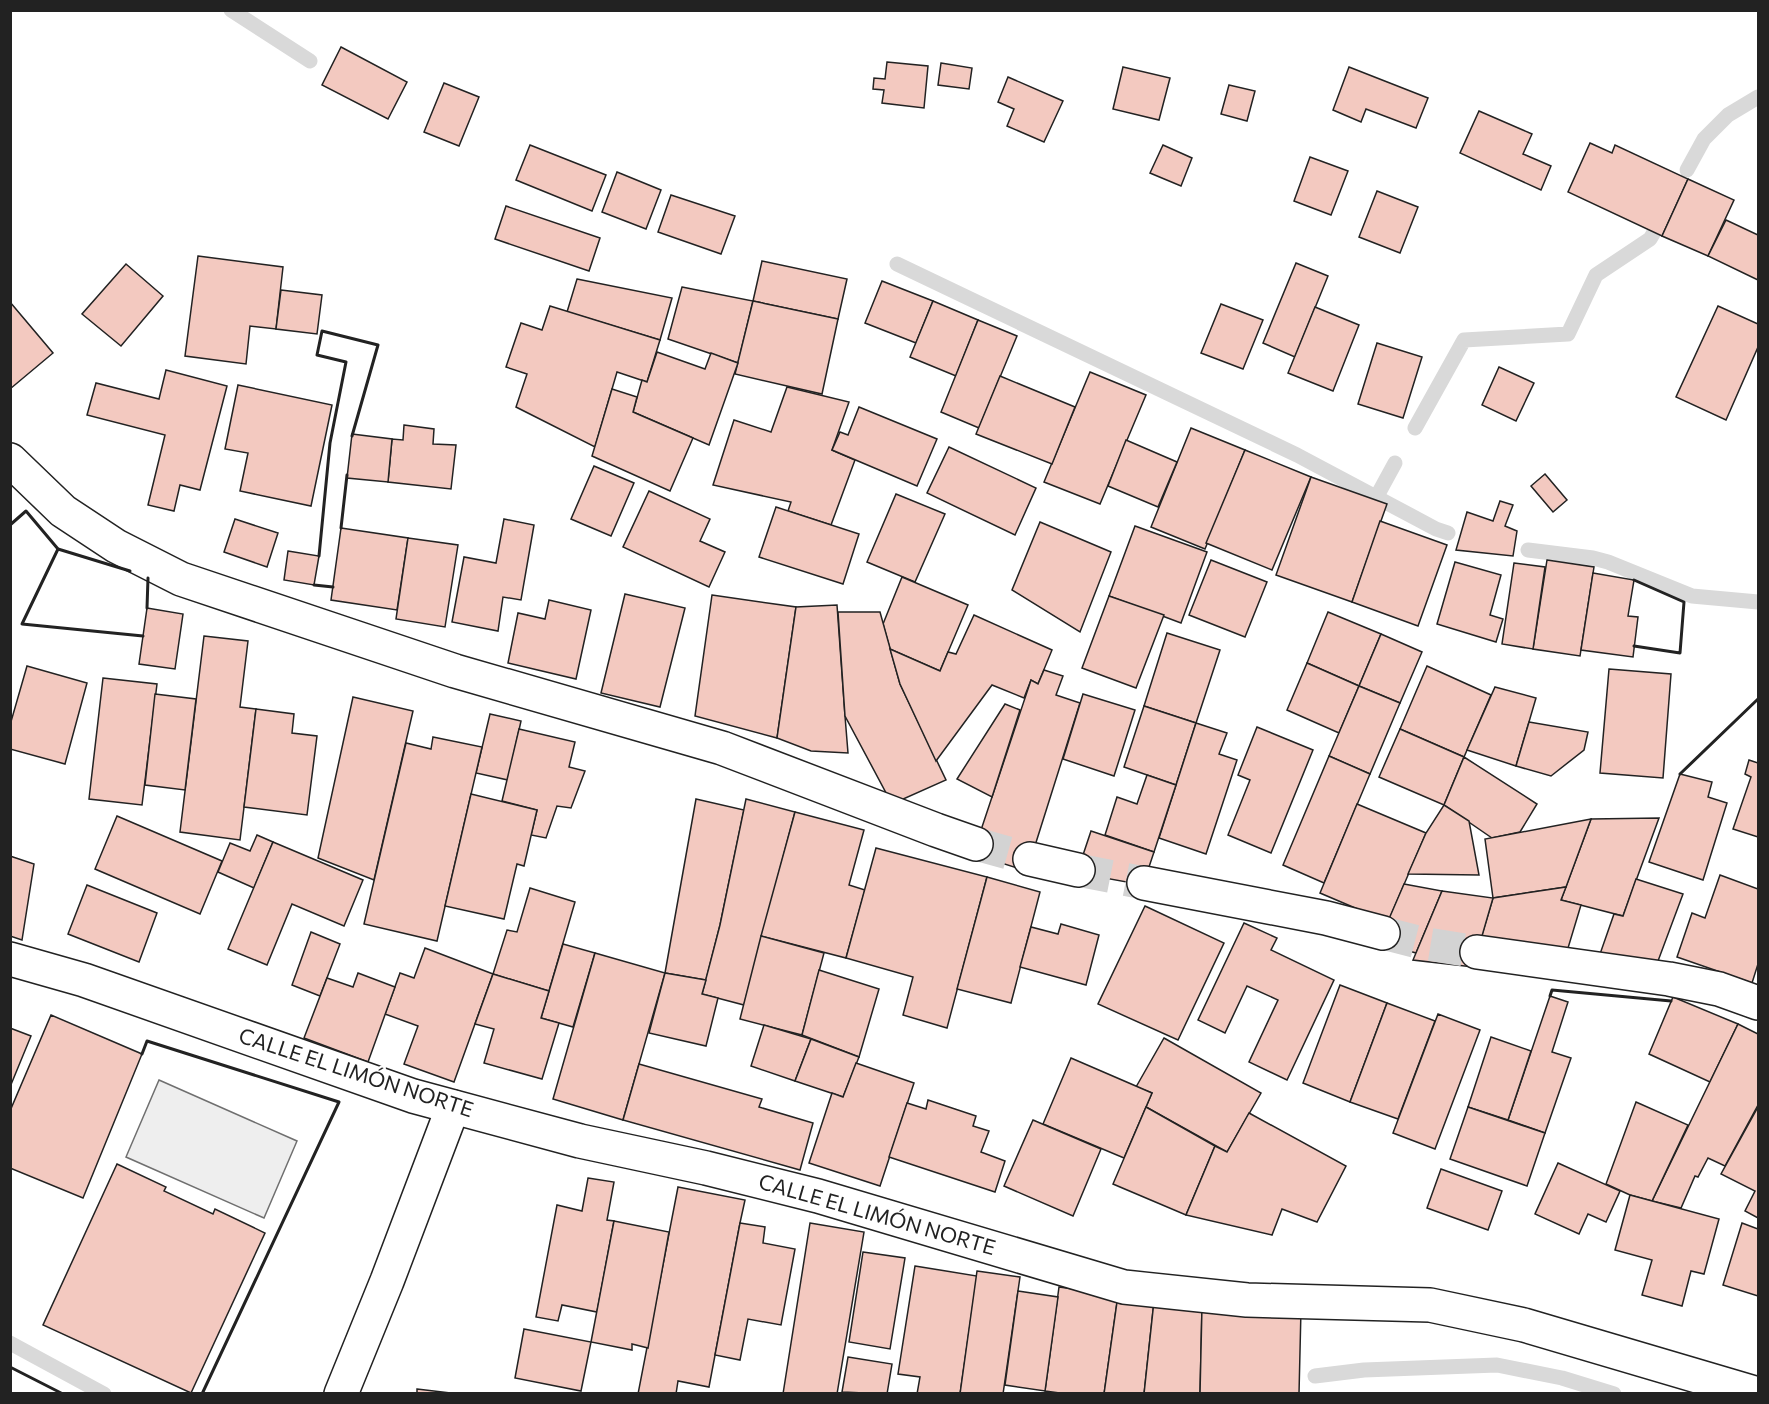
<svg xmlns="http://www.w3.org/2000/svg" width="1769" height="1404" font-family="Commissioner,sans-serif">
	<rect width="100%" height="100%" fill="#fff"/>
	<!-- green -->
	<path fill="#eee" stroke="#6f6f6f" stroke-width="1.5" d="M159,1080L297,1141L264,1218L126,1157Z"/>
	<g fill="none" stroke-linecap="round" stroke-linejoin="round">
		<!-- stream -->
		<g stroke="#d9d9d9" stroke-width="15">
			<path d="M231,10L310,61"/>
			<path d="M1687,170L1704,139L1728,115L1758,97"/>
			<path d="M897,264L1297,455L1436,529L1448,533"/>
			<path d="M1415,428L1464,340L1568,334L1596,275L1650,239L1653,234"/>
			<path d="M1377,496L1395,463"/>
			<path d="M1528,550L1593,558L1608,562L1692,596L1758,602"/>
			<path d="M10,1343L104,1394"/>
			<path d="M1315,1376L1364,1370L1497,1365L1562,1378L1614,1394"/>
		</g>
	</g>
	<!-- building -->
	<g fill="#f3c9c0" stroke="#222" stroke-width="1.5">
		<path d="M341,47L407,82L388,119L322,85Z"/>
		<path d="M887,62L928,66L924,108L882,103L884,90L873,89L874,78L885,79Z"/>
		<path d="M941,63L972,68L969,89L938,85Z"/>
		<path d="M1123,67L1170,78L1159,120L1113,109Z"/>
		<path d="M1349,67L1428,98L1416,128L1366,109L1361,122L1333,110Z"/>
		<path d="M1008,77L1063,101L1044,142L1007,126L1014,109L998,102Z"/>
		<path d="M444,83L479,97L459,146L424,132Z"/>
		<path d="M1229,85L1255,91L1247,121L1221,114Z"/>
		<path d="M1479,111L1532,134L1523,154L1551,166L1541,190L1460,153Z"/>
		<path d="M1590,143L1612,153L1615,145L1688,179L1662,236L1568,192Z"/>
		<path d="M530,145L606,175L592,211L516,180Z"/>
		<path d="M1163,145L1192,158L1181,186L1150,173Z"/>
		<path d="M1310,157L1348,171L1331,215L1294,201Z"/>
		<path d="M617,172L661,190L646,229L602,212Z"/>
		<path d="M1688,179L1734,200L1708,256L1662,236Z"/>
		<path d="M1377,191L1418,207L1400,253L1359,237Z"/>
		<path d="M671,195L735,216L721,254L658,232Z"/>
		<path d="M506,206L600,238L589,271L495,239Z"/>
		<path d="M1726,220L1758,235V280L1708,256Z"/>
		<path d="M198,256L283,267L276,329L250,326L246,364L185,356Z"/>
		<path d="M762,261L847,279L838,319L753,301Z"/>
		<path d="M1296,263L1328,276L1295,357L1263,343Z"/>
		<path d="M126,264L163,296L121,346L82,314Z"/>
		<path d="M577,279L672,298L660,340L567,312Z"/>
		<path d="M882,281L933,301L916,343L865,323Z"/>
		<path d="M682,287L753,301L738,363L668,339Z"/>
		<path d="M281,290L322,295L317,334L276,329Z"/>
		<path d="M753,301L838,319L822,394L735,374Z"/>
		<path d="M933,301L978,320L956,376L910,357Z"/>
		<path d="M10,302L53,353L10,389Z"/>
		<path d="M1221,304L1263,320L1243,369L1201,353Z"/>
		<path d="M550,306L660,340L647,382L617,372L595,447L516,407L527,374L506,367L521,323L542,330Z"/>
		<path d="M1718,306L1758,324V347L1726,420L1676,397Z"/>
		<path d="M1315,307L1359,325L1333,391L1288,373Z"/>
		<path d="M978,320L1017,336L979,428L941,412Z"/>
		<path d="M1377,343L1422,357L1403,418L1358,404Z"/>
		<path d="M657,352L705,369L711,353L738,363L709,445L633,412L642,380L647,382Z"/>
		<path d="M1499,367L1534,383L1516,421L1482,405Z"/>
		<path d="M166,370L227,386L200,490L180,485L174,511L148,505L165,435L87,415L96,383L159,399Z"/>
		<path d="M1090,372L1146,395L1100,504L1044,482Z"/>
		<path d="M1000,376L1075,407L1052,464L976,434Z"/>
		<path d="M238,385L332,405L311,506L240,491L248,453L225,449Z"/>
		<path d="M787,387L849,402L832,450L855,460L831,525L788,511L791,502L713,485L734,420L771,432Z"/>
		<path d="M612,389L637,397L633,412L693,438L670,491L592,456Z"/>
		<path d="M859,407L937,439L917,486L832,450L840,432L848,435Z"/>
		<path d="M404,425L434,429L433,444L456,445L451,489L388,482L392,439L403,440Z"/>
		<path d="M1191,428L1245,450L1205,549L1151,527Z"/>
		<path d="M352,434L392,439L388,482L347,478Z"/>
		<path d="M1126,440L1177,462L1158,507L1108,486Z"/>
		<path d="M949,447L1036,488L1015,535L927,493Z"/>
		<path d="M1245,450L1311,477L1272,570L1206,543Z"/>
		<path d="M594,466L634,483L611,536L571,519Z"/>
		<path d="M1545,474L1567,500L1553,512L1531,486Z"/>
		<path d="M1311,477L1387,504L1352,602L1276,575Z"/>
		<path d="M649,491L710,519L700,541L725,552L709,587L623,547Z"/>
		<path d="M896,494L945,514L915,582L867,562Z"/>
		<path d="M1500,501L1513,505L1505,526L1517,531L1513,556L1456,550L1467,512L1493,521Z"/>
		<path d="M776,507L859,534L843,584L759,557Z"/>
		<path d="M235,519L278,533L267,567L224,552Z"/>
		<path d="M504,519L534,525L521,600L503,597L498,631L452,622L464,557L496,563Z"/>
		<path d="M1380,521L1447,545L1418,626L1352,602Z"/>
		<path d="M1040,522L1111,552L1080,632L1012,590Z"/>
		<path d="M1135,526L1207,552L1181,623L1109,596Z"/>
		<path d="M341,528L408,538L397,610L331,600Z"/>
		<path d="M408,538L458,545L445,627L396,619Z"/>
		<path d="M288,551L319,556L314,585L284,580Z"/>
		<path d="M1211,560L1267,582L1245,637L1189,615Z"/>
		<path d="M1547,560L1594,567L1580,656L1533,649Z"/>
		<path d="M1455,562L1501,575L1490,615L1503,619L1496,642L1437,624Z"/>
		<path d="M1514,563L1545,567L1533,649L1502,644Z"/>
		<path d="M1593,573L1634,580L1628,616L1638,617L1633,657L1581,650Z"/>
		<path d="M902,577L968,605L940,671L890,649L883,624Z"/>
		<path d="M625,594L685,608L660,707L601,693Z"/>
		<path d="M712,595L796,607L777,738L695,716Z"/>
		<path d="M1109,596L1164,615L1136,688L1082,668Z"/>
		<path d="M549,600L591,610L576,679L508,663L518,613L545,619Z"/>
		<path d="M837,605L845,716L848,753L811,751L777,738L796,607Z"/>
		<path d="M147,608L183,614L175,669L139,664Z"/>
		<path d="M838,612H880L900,684L946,780L892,804L845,716Z"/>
		<path d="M1328,612L1381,634L1359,686L1307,663Z"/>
		<path d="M974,615L1052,650L1038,684L1031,680L1024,698L992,685L936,761L900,684L890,649L940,671L948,652L956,654Z"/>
		<path d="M1167,633L1220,650L1196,723L1144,706Z"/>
		<path d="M1381,634L1422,652L1400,703L1359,686Z"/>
		<path d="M204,636L248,641L240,707L256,709L240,840L180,832Z"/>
		<path d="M1307,663L1359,686L1339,733L1287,710Z"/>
		<path d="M27,666L87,683L65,764L10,749V725Z"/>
		<path d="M1427,666L1491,695L1464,757L1400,729Z"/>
		<path d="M1609,669L1671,674L1663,778L1600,773Z"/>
		<path d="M1044,670L1063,676L1056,695L1080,703L1027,871L973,854L1031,680L1038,684Z"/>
		<path d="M103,678L157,684L142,805L89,799Z"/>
		<path d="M1359,686L1400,703L1370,774L1329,756Z"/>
		<path d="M1495,687L1536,698L1516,766L1467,750Z"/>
		<path d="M155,694L196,699L185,790L145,785Z"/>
		<path d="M1083,694L1135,710L1114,776L1063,759Z"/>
		<path d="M353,697L413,711L374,880L318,858Z"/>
		<path d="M1005,704L1020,710L992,797L957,779Z"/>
		<path d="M1144,706L1196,723L1176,785L1124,767Z"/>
		<path d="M256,709L294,714L292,733L317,736L307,815L244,807Z"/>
		<path d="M490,714L521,721L508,780L476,773Z"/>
		<path d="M1529,722L1588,732L1584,750L1551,776L1516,766Z"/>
		<path d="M1196,723L1227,733L1219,754L1237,760L1206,854L1159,838Z"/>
		<path d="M1257,727L1313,750L1271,853L1228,835L1250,780L1238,775Z"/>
		<path d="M519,729L575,742L569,767L585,771L571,808L557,806L546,838L531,835L537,810L502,801Z"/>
		<path d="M1400,729L1464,757L1444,805L1379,777Z"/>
		<path d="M433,737L482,747L437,941L364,924L406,743L431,749Z"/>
		<path d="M1329,756L1370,774L1324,883L1283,865Z"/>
		<path d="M1464,757L1537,804L1520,832L1492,838L1444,805Z"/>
		<path d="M1749,760L1758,763V837L1733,829L1751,777L1745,774Z"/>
		<path d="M1680,774L1712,782L1708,797L1727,803L1703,880L1649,862Z"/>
		<path d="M1147,775L1176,785L1154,852L1105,835L1117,797L1137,804Z"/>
		<path d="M471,794L537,810L524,866L517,864L504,919L445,906Z"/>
		<path d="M696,799L744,810L720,925L706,980L665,973Z"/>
		<path d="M746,799L795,812L744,1005L702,994L720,925Z"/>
		<path d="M1357,804L1426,833L1388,922L1320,893Z"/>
		<path d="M1444,805L1469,821L1479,875L1408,874L1426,833Z"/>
		<path d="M795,812L864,830L849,885L865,890L846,958L761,936Z"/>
		<path d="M117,816L222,861L200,914L95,869Z"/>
		<path d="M1659,818L1623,916L1561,900L1591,819Z"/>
		<path d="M1591,819L1566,887L1493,898L1485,839Z"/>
		<path d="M1091,831L1154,852L1143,885L1077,873Z"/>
		<path d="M257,835L273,842L254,888L218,872L230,843L250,851Z"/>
		<path d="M273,842L363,880L344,926L292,904L267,965L228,949Z"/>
		<path d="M876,848L987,877L947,1028L903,1015L913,977L846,958Z"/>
		<path d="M10,856L34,864L22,940L10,936Z"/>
		<path d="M1720,875L1758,889V964L1752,983L1677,957L1692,913L1705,918Z"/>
		<path d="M987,877L1040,892L1011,1003L957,989Z"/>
		<path d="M1636,879L1683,894L1658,961L1600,954L1614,914L1623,916Z"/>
		<path d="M1404,884L1442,891L1416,953L1379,942Z"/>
		<path d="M87,885L157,913L139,962L68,934Z"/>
		<path d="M1566,887L1561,900L1581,905L1565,958L1478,948L1493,898Z"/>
		<path d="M530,888L575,902L549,991L493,974L507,930L517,932Z"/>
		<path d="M1442,891L1493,898L1473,967L1413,960Z"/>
		<path d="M1145,906L1224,943L1178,1040L1098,1004Z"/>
		<path d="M1244,923L1277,938L1271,950L1334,980L1287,1080L1249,1062L1278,1000L1247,986L1225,1033L1198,1020Z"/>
		<path d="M1061,924L1099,935L1086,985L1020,967L1031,927L1058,934Z"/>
		<path d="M311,932L340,944L320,996L292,985Z"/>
		<path d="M761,936L824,953L802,1035L740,1019Z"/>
		<path d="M563,944L595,953L573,1027L541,1018Z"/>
		<path d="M425,948L493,974L454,1082L404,1064L418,1026L385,1014L400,973L414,978Z"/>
		<path d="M595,953L665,973L623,1120L553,1099Z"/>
		<path d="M819,970L879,989L859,1057L802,1035Z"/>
		<path d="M358,973L395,987L368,1062L304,1038L327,978L353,987Z"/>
		<path d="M665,973L706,980L702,994L718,998L706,1046L649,1033Z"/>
		<path d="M493,974L549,991L541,1018L559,1023L542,1079L484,1063L494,1029L475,1024Z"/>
		<path d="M1340,985L1387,1003L1350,1102L1303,1083Z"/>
		<path d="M1550,996L1568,1002L1552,1052L1571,1058L1545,1133L1508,1120Z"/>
		<path d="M1673,997L1738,1024L1710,1082L1649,1054Z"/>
		<path d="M1387,1003L1435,1021L1398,1119L1350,1102Z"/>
		<path d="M1438,1014L1480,1030L1435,1149L1393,1133Z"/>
		<path d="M51,1015L142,1054L83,1198L10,1168V1111Z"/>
		<path d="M1738,1024L1758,1034V1105L1725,1166L1708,1158L1698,1177L1695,1176L1681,1208L1652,1201Z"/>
		<path d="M764,1025L811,1039L795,1081L751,1066Z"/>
		<path d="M10,1028L31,1036L10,1087Z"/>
		<path d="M1491,1037L1531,1051L1508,1120L1468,1107Z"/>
		<path d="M1164,1038L1261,1093L1227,1152L1146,1107L1152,1093L1136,1087Z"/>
		<path d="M811,1039L859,1057L843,1097L795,1081Z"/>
		<path d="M1071,1058L1152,1093L1124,1158L1043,1124Z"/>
		<path d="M856,1063L914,1083L880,1186L809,1163L832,1093L843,1097Z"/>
		<path d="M639,1064L762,1099L759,1107L813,1123L800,1170L623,1120Z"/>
		<path d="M928,1100L976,1116L973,1126L989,1131L981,1152L1005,1161L995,1192L889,1157L907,1103L926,1109Z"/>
		<path d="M1636,1102L1688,1125L1652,1201L1630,1195L1606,1184Z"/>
		<path d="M1146,1107L1215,1146L1186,1215L1113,1184Z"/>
		<path d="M1468,1107L1545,1133L1527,1186L1450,1159Z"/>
		<path d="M1758,1107V1218L1745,1211L1755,1191L1721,1174Z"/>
		<path d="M1249,1113L1346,1166L1317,1222L1282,1209L1272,1235L1186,1215L1215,1146L1227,1152Z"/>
		<path d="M1033,1120L1101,1149L1073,1216L1004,1186Z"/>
		<path d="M1558,1163L1620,1191L1606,1222L1588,1214L1579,1234L1535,1214Z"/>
		<path d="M117,1164L166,1187L164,1191L213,1214L215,1209L265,1233L191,1393L43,1325Z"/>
		<path d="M1441,1169L1502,1191L1488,1230L1427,1208Z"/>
		<path d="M588,1178L614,1182L607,1220L614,1221L597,1312L562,1305L558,1321L536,1317L557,1205L582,1211Z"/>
		<path d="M678,1187L745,1200L740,1223L709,1387L678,1381L676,1394H638Z"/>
		<path d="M1630,1195L1719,1219L1704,1274L1691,1271L1682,1306L1642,1295L1652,1260L1615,1250Z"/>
		<path d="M614,1221L669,1232L648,1348L632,1344V1350L591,1342Z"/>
		<path d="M740,1223L765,1227L763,1243L795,1249L781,1325L748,1319L740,1360L715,1355Z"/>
		<path d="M810,1223L864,1232L837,1394H783Z"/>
		<path d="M1742,1223L1758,1229V1296L1723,1285Z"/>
		<path d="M863,1252L905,1258L890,1349L849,1342Z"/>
		<path d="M915,1266L977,1276L960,1394H917L920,1377L898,1374Z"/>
		<path d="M977,1271L1020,1277L1003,1394H960Z"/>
		<path d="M1059,1287L1118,1295L1104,1394H1067L1045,1391Z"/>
		<path d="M1018,1291L1058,1297L1045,1391L1005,1385Z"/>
		<path d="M1118,1295L1154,1301L1144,1394H1104Z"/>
		<path d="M1154,1301L1202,1306L1200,1394H1144Z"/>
		<path d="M1202,1306L1301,1309L1299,1394H1200Z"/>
		<path d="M524,1329L591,1342L581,1391L515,1378Z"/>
		<path d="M848,1357L892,1364L887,1394L842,1392Z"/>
		<path d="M417,1389L459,1394H417Z"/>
	</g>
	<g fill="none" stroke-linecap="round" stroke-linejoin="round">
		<!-- minor-tunnel -->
		<g stroke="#d3d3d3" stroke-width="33" stroke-dasharray="33 16" stroke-linecap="butt">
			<path d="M976,844L1030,859"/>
			<path d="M1078,870L1144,883"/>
			<path d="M1383,933L1422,943L1477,952"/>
		</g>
		<defs>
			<g id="minor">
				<path d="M10,460L63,511L116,546L181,579L455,671L722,748L936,830L976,844"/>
				<path d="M1030,859L1078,870"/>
				<path d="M1144,883L1326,918L1383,933"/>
				<path d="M1477,952L1669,979L1719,989L1758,1003"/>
				<path d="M10,959L84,980L413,1096L580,1141L706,1168L818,1196L1124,1287L1247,1300L1430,1305L1524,1325L1758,1394"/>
				<path d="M341,1394L387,1281L453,1107"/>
			</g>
		</defs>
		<!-- minor casing -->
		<use href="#minor" stroke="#222" stroke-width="36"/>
		<!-- minor -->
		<use href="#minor" stroke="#fff" stroke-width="33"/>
		<!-- wall -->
		<g stroke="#222" stroke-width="3">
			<path d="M10,525L26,511L58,549L130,571"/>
			<path d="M341,528L347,475"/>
			<path d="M58,549L22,624L143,636"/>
			<path d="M319,556L330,443L346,362L317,355L322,331L378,345L352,436"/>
			<path d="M1634,580L1684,602L1680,653L1634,646"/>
			<path d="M314,585L333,587"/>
			<path d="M147,608L148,578"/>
			<path d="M1680,774L1758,699"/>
			<path d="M1550,996L1552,990L1671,1001"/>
			<path d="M142,1054L147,1041L339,1102L202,1394"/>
			<path d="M10,1367L63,1394"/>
		</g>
	</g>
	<g text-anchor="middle" stroke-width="4.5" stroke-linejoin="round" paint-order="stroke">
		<!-- street labels -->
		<g font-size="21" fill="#222" stroke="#fff">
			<text transform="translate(356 1073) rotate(18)" y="7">CALLE EL LIMÓN NORTE</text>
			<text transform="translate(877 1215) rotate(16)" y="7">CALLE EL LIMÓN NORTE</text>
		</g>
	</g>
	<!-- border -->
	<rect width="1769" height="1404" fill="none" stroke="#222222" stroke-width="24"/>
</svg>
